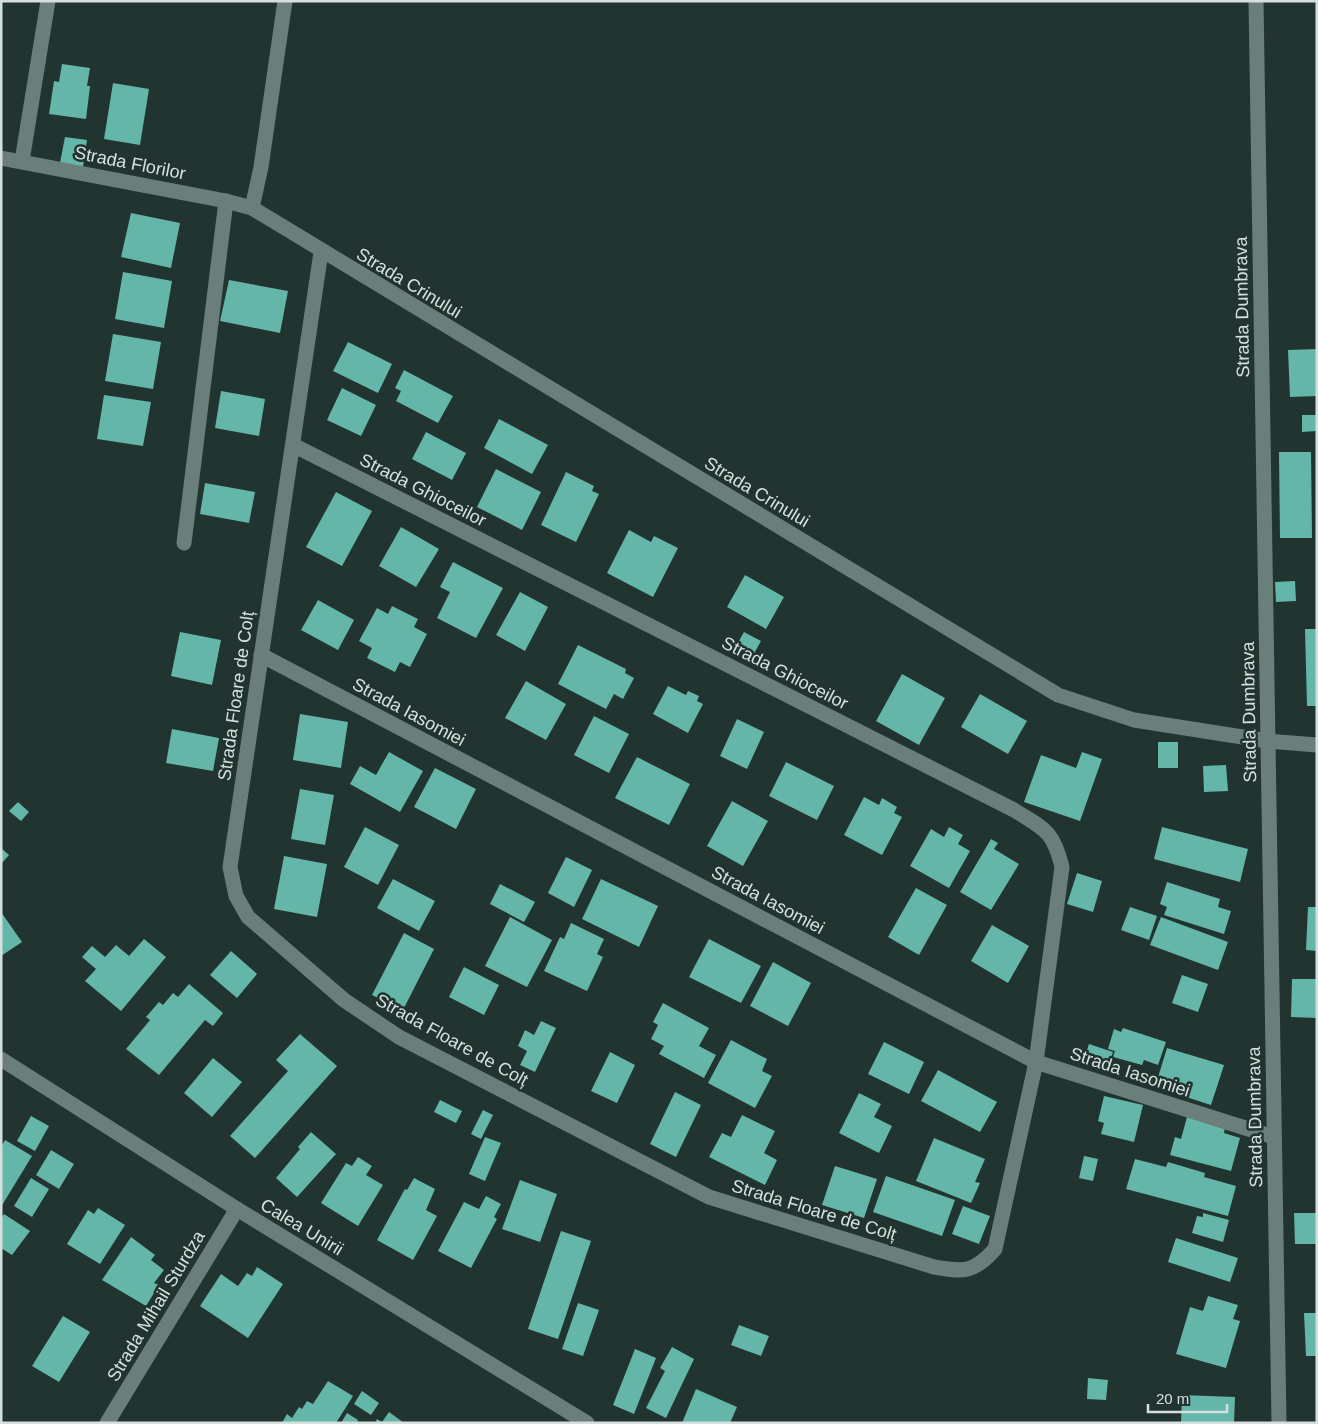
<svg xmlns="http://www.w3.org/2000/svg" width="1318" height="1424" font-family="Arial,sans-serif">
	<rect width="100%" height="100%" fill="#223430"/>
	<!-- building -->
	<g fill="#63b6a8">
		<path d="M62,64L90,68L87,86H90L86,119L49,114L54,81L59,82Z"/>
		<path d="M113,83L149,89L140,145L104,139Z"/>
		<path d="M65,137L87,140L83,167L60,163Z"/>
		<path d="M131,213L180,223L171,268L121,257Z"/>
		<path d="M123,272L172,281L164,328L115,319Z"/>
		<path d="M229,280L288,291L280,333L220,321Z"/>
		<path d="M113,334L161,342L153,389L105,381Z"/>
		<path d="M348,342L392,364L378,393L333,371Z"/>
		<path d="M1317,349V396L1290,397L1288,350Z"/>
		<path d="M404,370L453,396L438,423L396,401L401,391L395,388Z"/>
		<path d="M342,388L376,405L361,436L327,420Z"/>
		<path d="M221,391L265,399L259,436L215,428Z"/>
		<path d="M104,395L151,402L143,446L97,439Z"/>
		<path d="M1302,415H1317V431L1302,432Z"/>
		<path d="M499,419L548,445L532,474L484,448Z"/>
		<path d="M426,432L466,453L452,480L412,459Z"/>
		<path d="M1279,452H1311L1312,538H1280Z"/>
		<path d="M496,469L541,492L522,530L477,507Z"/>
		<path d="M566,472L594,486L592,491L599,494L576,542L541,525Z"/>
		<path d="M205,483L255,492L249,523L200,514Z"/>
		<path d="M336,492L372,511L342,566L306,547Z"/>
		<path d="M401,527L439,549L416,587L379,566Z"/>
		<path d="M629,530L651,542L654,536L678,548L653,597L607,573Z"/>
		<path d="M453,562L503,588L476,638L437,618L450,592L440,587Z"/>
		<path d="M745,575L784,597L766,629L727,607Z"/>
		<path d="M1295,581L1296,601L1276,602L1275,582Z"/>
		<path d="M520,592L548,607L525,651L496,635Z"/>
		<path d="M318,600L354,620L338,650L301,630Z"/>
		<path d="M392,606L418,619L414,627L427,634L410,667L400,662L395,672L367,658L372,648L359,641L377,608L388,614Z"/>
		<path d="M1305,629H1317V706H1307Z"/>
		<path d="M180,632L221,640L212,685L171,676Z"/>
		<path d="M744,632L761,641L752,657L735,648Z"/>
		<path d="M578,645L626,669L625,673L634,678L623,699L614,694L606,709L558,684Z"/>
		<path d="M902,674L945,698L919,745L876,721Z"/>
		<path d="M526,681L566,704L546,740L505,718Z"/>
		<path d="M668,686L686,695L688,691L699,696L697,701L703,704L688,733L653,714Z"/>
		<path d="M980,694L1027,721L1008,754L961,727Z"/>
		<path d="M300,714L348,722L341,768L293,760Z"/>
		<path d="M594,716L629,734L609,773L574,755Z"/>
		<path d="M737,719L764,732L747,769L720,756Z"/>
		<path d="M172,729L219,738L213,771L166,763Z"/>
		<rect x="1158" y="742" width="20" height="26"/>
		<path d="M389,752L423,771L400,812L350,784L360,766L376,775Z"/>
		<path d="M1082,752L1102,759L1080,821L1024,802L1041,755L1076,768Z"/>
		<path d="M637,757L690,784L669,825L615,798Z"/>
		<path d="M786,762L834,786L817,820L769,796Z"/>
		<path d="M1226,765L1228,791L1204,792L1203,766Z"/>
		<path d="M435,768L476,789L456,829L414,807Z"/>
		<path d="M300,789L334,795L325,845L291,839Z"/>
		<path d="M864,797L879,805L882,798L897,807L894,813L902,817L882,855L844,835Z"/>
		<path d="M732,801L768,821L743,866L707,846Z"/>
		<path d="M18,802L29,812L21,821L9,811Z"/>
		<path d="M365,827L399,845L378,885L344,867Z"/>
		<path d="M949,827L963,835L958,844L970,851L949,888L910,866L931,829L944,837Z"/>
		<path d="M1162,827L1248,849L1240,882L1154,859Z"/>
		<path d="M991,839L998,843L994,849L1019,864L991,910L960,892Z"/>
		<path d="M1,848L9,855L2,863L1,862Z"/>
		<path d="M284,856L327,864L317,917L274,909Z"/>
		<path d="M566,857L592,870L574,907L548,893Z"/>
		<path d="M1077,873L1102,881L1093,912L1067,904Z"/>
		<path d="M393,879L435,901L419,931L377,908Z"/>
		<path d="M601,879L658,906L639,947L582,919Z"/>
		<path d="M1167,882L1220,899L1218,907L1231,911L1224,934L1164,915L1167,907L1160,904Z"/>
		<path d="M500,884L535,902L524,922L490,904Z"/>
		<path d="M916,888L947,905L919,955L888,937Z"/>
		<path d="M1130,907L1157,916L1149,940L1121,930Z"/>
		<path d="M1308,907H1317V951L1306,950Z"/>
		<path d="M1,912L22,942L1,956Z"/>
		<path d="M510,917L552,940L527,987L485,966Z"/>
		<path d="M1161,917L1228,942L1218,970L1150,945Z"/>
		<path d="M571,923L604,939L597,954L603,957L587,991L544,971L560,937L564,939Z"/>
		<path d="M992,925L1029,946L1008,983L971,961Z"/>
		<path d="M404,933L434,949L403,1010L372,995Z"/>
		<path d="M144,939L166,957L121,1011L85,981L96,969L82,957L92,946L105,957L116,945L129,956Z"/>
		<path d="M709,939L761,966L741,1003L689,977Z"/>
		<path d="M231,951L257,974L237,998L210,975Z"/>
		<path d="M773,962L811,983L788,1026L750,1006Z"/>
		<path d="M464,967L499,985L484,1015L449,997Z"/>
		<path d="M1182,975L1208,984L1198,1012L1172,1003Z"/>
		<path d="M1292,979H1317V1018L1291,1017Z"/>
		<path d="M189,984L223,1013L213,1026L205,1020L159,1075L126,1049L150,1020L146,1017L159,1002L163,1005L173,993L178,997Z"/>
		<path d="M663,1003L709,1028L699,1046L716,1055L704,1078L659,1054L664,1046L651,1039L658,1025L653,1022Z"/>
		<path d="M541,1021L556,1028L535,1072L520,1065L527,1051L518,1046L525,1030L534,1035Z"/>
		<path d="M1123,1028L1166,1042L1158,1065L1144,1060L1142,1065L1113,1057L1115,1051L1108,1049L1114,1029L1121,1032Z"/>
		<path d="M300,1034L337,1066L255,1158L230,1136L288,1071L276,1060Z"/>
		<path d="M731,1040L767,1059L762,1071L772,1076L755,1108L708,1083Z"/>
		<path d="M884,1042L924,1062L909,1094L868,1074Z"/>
		<path d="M1089,1044L1113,1052L1107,1070L1083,1062Z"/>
		<path d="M1167,1048L1224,1065L1211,1105L1155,1087Z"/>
		<path d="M610,1052L635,1065L617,1103L591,1091Z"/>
		<path d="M213,1058L242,1082L212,1117L184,1093Z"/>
		<path d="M938,1070L997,1102L980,1132L921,1101Z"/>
		<path d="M675,1092L701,1105L676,1157L650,1144Z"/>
		<path d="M859,1093L881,1104L874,1117L892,1126L879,1153L839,1133Z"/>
		<path d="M1104,1096L1143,1105L1134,1142L1101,1134L1104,1123L1098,1121Z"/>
		<path d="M440,1100L462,1111L456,1123L434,1112Z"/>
		<path d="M483,1110L493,1115L481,1139L471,1134Z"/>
		<path d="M742,1115L775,1131L764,1153L777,1160L765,1185L709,1157L722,1133L731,1137Z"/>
		<path d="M31,1116L49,1126L35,1151L17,1141Z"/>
		<path d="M1187,1117L1225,1127L1224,1133L1240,1138L1231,1171L1170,1155L1175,1137L1181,1139Z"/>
		<path d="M311,1132L336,1154L297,1197L276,1178L300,1149L298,1147Z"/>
		<path d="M485,1137L501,1143L485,1181L469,1174Z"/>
		<path d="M934,1138L985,1159L975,1182L980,1183L971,1203L916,1181Z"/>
		<path d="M5,1140L32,1156L1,1207V1147Z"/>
		<path d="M51,1150L74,1164L59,1189L36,1175Z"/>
		<path d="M1084,1156L1098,1159L1093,1181L1079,1178Z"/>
		<path d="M358,1157L372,1166L366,1175L383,1185L358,1226L321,1203L346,1163L352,1166Z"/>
		<path d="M1135,1159L1166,1167L1168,1162L1205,1173L1204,1177L1236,1186L1228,1216L1126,1189Z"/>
		<path d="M835,1166L877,1179L864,1218L822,1205Z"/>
		<path d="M886,1176L955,1200L942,1236L873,1212Z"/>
		<path d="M31,1178L49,1189L32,1217L14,1206Z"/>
		<path d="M414,1178L435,1189L426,1210L437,1216L413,1260L377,1240L405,1189L407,1190Z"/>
		<path d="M520,1180L557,1194L540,1242L502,1229Z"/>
		<path d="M486,1196L501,1204L494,1217L497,1219L471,1268L438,1251L464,1202L479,1209Z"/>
		<path d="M963,1206L990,1216L979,1244L952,1234Z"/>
		<path d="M98,1208L125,1225L100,1264L67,1244L88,1210L94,1214Z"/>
		<path d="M1203,1213L1229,1220L1223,1242L1192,1233L1197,1216L1203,1217Z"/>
		<path d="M1294,1213H1317V1244H1295Z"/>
		<path d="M4,1214L30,1231L12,1255L1,1248V1218Z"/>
		<path d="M561,1231L591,1241L558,1339L528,1329Z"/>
		<path d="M131,1237L155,1255L151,1260L164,1270L154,1283L159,1285L146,1306L102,1280Z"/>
		<path d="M1176,1238L1238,1258L1230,1282L1168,1262Z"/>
		<path d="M257,1267L283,1284L248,1338L200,1306L221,1274L238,1286L247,1273L252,1276Z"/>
		<path d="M1208,1296L1238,1305L1233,1319L1240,1321L1226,1368L1176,1354L1190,1307L1203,1311Z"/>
		<path d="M578,1303L599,1310L583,1356L562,1349Z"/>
		<path d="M1304,1313H1317V1356H1306Z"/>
		<path d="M63,1316L90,1332L59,1382L32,1366Z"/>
		<path d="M739,1325L769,1336L761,1356L731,1345Z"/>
		<path d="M672,1347L694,1359L666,1418L646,1408L665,1371L660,1368Z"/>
		<path d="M635,1349L656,1358L634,1414L613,1405Z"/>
		<path d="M1088,1378L1108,1380L1106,1400L1087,1399Z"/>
		<path d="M328,1381L353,1396L336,1423H282L287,1414L292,1418L299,1407L302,1409L307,1401L313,1404Z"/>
		<path d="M696,1389L737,1407L730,1423H682Z"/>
		<path d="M362,1391L379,1403L371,1415L354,1404Z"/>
		<path d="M1182,1395L1235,1397L1234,1423H1181Z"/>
		<path d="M389,1412L404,1423H375L377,1419L382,1422Z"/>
		<path d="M347,1413L358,1420L357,1423H341Z"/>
	</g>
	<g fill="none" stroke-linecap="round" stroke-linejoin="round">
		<!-- street -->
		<g stroke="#6a7e7a" stroke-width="15">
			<path d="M1256,1L1279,1423"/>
			<path d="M1,158L226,201L252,208L1058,695L1134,720L1268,741L1317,745"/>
			<path d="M22,161L48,1"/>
			<path d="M252,208L261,167L285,1"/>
			<path d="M293,445L1014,810C1044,829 1053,830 1062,867L1036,1062L995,1249C974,1273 964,1272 934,1267L709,1197L399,1037L344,1000L248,917L236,896L230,867L321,252"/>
			<path d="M184,543L226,201"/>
			<path d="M261,655L1036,1062L1274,1137"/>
			<path d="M107,1423L237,1209"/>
		</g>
		<!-- secondary -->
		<path stroke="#6a7e7a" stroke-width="15" d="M1,1059L237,1209L587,1423"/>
	</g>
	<g text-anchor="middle" stroke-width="5" stroke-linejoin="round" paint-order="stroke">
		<!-- street labels -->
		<g font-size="18" fill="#d5e0de" stroke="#223430">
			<text transform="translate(130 163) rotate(11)" y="6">Strada Florilor</text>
			<text transform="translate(409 283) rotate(31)" y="6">Strada Crinului</text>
			<text transform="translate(1242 307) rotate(-91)" y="6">Strada Dumbrava</text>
			<text transform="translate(423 490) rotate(27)" y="6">Strada Ghioceilor</text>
			<text transform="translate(757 492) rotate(31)" y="6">Strada Crinului</text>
			<text transform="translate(785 673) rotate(27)" y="6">Strada Ghioceilor</text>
			<text transform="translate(236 696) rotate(-82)" y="6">Strada Floare de Colț</text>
			<text transform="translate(409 712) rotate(28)" y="6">Strada Iasomiei</text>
			<text transform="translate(1249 712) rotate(-91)" y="6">Strada Dumbrava</text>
			<text transform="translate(768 900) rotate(28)" y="6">Strada Iasomiei</text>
			<text transform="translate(452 1040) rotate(29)" y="6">Strada Floare de Colț</text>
			<text transform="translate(1130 1072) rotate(18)" y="6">Strada Iasomiei</text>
			<text transform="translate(1255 1117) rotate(-91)" y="6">Strada Dumbrava</text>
			<text transform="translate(814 1210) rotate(17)" y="6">Strada Floare de Colț</text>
			<text transform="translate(302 1227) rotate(31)" y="6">Calea Unirii</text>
			<text transform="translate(156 1306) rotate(-59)" y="6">Strada Mihail Sturdza</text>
		</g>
	</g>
	<!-- border -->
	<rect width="1318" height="1424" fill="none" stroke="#d5e0de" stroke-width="5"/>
	<!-- scale -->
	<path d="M1148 1404v8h79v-8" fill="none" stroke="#d5e0de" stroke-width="2.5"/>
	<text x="1156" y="1404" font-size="15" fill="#d5e0de" stroke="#223430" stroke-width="4" paint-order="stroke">20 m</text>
</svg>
